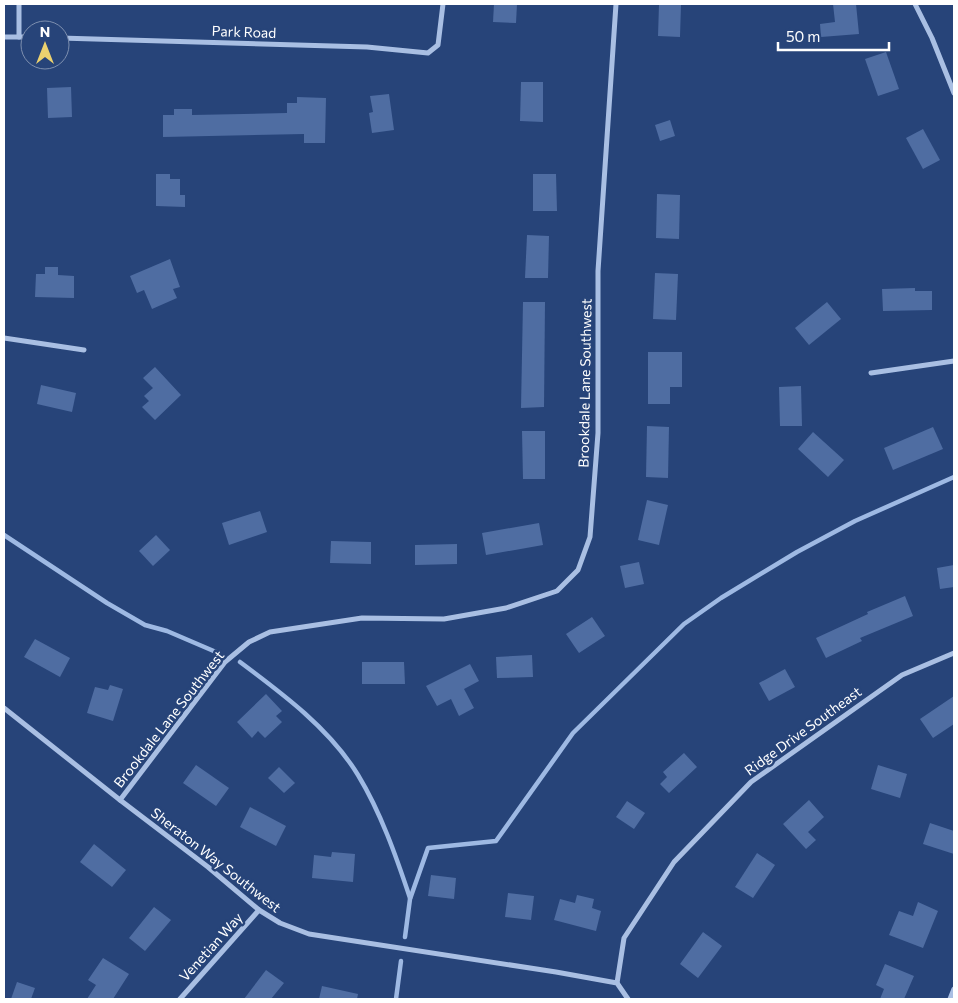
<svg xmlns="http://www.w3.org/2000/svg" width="958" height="1003" font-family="Commissioner,sans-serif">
	<rect width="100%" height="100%" fill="#274479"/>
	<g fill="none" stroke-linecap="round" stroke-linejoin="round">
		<!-- stream -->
		<g stroke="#9eb9e3" stroke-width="4.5">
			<path d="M4,535L107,603L145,625L167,631L216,652"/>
			<path d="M240,662C283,694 330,729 358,775C381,813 396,856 410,898"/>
			<path d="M405,937L410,899L428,848L496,841L573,733L684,624L721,598L797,552L855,521L954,477"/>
			<path d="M396,999L401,961"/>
		</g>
	</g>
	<!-- building -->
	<g fill="#4f6da2">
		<path d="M494,4H517L516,23L493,22Z"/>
		<path d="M659,4H681L680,37L658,36Z"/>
		<path d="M833,4H856L859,34L821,37L820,24L835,22Z"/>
		<path d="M886,52L899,89L878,96L865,59Z"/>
		<path d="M521,82H543V122L520,121Z"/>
		<path d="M71,87L72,117L48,118L47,88Z"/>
		<path d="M389,94L394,130L372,133L369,113L373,112L370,96Z"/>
		<path d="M297,97L326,98L325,143H304V134L163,137V115H174V109H192V115L287,113V103H297Z"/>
		<path d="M670,120L675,136L660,141L655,125Z"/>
		<path d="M923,129L940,160L923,169L906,138Z"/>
		<path d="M156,174H170V179H180V195H185V207L156,206Z"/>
		<path d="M533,174H556L557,211H533Z"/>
		<path d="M657,194L680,195L679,239L656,238Z"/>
		<path d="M527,235L549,236L548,278H525Z"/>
		<path d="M170,259L180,287L173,289L177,298L152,309L144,290L137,293L130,276Z"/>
		<path d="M45,267H58V275L74,276V298L35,297L36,274H45Z"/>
		<path d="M655,273L678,274L676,320L653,319Z"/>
		<path d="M915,288V291H932V310L883,311L882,289Z"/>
		<path d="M523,302H545L544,407L521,408Z"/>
		<path d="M827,302L841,319L809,345L795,328Z"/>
		<path d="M648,352H682V387H670V404H648Z"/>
		<path d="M155,367L181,395L155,420L142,407L149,401L144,396L153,388L143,378Z"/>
		<path d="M41,385L76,393L72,412L37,404Z"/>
		<path d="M801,386L802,426H780L779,387Z"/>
		<path d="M647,426L669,427L668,478L646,477Z"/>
		<path d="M933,427L943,449L893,470L884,448Z"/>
		<path d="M522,431H545V479H523Z"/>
		<path d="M813,432L844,460L828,477L798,449Z"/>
		<path d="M647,500L668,505L659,545L638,540Z"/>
		<path d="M260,511L267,532L229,545L222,523Z"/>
		<path d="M539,523L543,545L486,555L482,533Z"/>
		<path d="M156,535L170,550L153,566L139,551Z"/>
		<path d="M331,541L371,542V564L330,563Z"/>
		<path d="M457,544V564L415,565V545Z"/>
		<path d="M639,562L644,584L625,588L620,566Z"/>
		<path d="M954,565V587L940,589L937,568Z"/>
		<path d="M905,596L913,616L860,638L862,641L826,658L816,638L868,614L867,612Z"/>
		<path d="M592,617L605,636L579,653L566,634Z"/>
		<path d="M35,639L70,658L60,677L24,657Z"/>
		<path d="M532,655L533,677L497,678L496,657Z"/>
		<path d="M362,662H404L405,684H362Z"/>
		<path d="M470,664L479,681L464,689L474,708L459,716L451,699L437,706L426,686Z"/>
		<path d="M785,669L795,687L769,701L759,683Z"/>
		<path d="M110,685L123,689L113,721L87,713L95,687L108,690Z"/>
		<path d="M266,694L282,711L276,716L282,722L265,738L258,731L252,738L237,722Z"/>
		<path d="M954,696V724L933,738L920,719Z"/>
		<path d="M684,753L697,767L669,793L660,784L667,777L663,772Z"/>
		<path d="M196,765L229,788L216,806L183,783Z"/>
		<path d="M878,765L907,774L900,798L871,789Z"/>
		<path d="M279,767L295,783L284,793L268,778Z"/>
		<path d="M809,800L824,817L808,832L816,840L806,849L783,824Z"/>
		<path d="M627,801L645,813L634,829L616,817Z"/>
		<path d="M250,807L286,826L276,846L240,827Z"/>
		<path d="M930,823L954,831V854L923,844Z"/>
		<path d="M94,844L126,870L112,887L80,862Z"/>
		<path d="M332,852L355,854L353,882L312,878L314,855L331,857Z"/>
		<path d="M757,853L775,865L753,898L735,887Z"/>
		<path d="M431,875L456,878L454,899L428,896Z"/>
		<path d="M508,893L534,896L531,920L505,917Z"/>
		<path d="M577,895L594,899L592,908L601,911L596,931L554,920L560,899L575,903Z"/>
		<path d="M918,902L938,911L923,948L889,935L899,911L913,916Z"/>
		<path d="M154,907L171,920L145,951L129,938Z"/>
		<path d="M703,932L722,946L698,978L680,964Z"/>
		<path d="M103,958L129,974L113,999H87L96,985L88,980Z"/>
		<path d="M885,964L914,976L904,999H880L884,989L876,985Z"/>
		<path d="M266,970L284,983L271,999H244Z"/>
		<path d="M17,982L35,988L31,999H11Z"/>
		<path d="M322,986L358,994L357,999H319Z"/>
	</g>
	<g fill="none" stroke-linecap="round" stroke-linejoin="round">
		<!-- minor -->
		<g stroke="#a9bfe3" stroke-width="5">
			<path d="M19,4V37"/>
			<path d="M915,4L932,38L954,93"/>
			<path d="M4,37H30"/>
			<path d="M60,38L367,47L428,53L438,45L443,4"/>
			<path d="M4,338L84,350"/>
			<path d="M871,373L954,361"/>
			<path d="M4,708L120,800L208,867L259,910L280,923L309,934L556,972L617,983L628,999"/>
			<path d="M120,800L225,662L249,642L270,632L362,618L444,619L506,608L557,591L578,570L590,537L598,433V271L616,4"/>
			<path d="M617,983L624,938L674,862L751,782L902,675L954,653"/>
			<path d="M180,999L259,910"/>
			<path d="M950,999L954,989"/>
		</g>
	</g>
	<g text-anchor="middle" stroke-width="5" stroke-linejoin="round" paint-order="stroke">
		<!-- street labels -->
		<g font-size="14" fill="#fff" stroke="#274479">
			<text transform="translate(244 32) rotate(2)" y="5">Park Road</text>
			<text transform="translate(585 383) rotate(-89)" y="5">Brookdale Lane Southwest</text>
			<text transform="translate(169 719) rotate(-52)" y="5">Brookdale Lane Southwest</text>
			<text transform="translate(803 731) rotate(-36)" y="5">Ridge Drive Southeast</text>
			<text transform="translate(216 860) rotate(38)" y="5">Sheraton Way Southwest</text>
			<text transform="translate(211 947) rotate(-48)" y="5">Venetian Way</text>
		</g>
	</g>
	<!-- border -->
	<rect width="958" height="1003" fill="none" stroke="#ffffff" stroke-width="10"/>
	<!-- north arrow -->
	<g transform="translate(45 45)"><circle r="24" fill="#274479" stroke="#7d8faf"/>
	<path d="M0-4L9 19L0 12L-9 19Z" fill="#ebd16f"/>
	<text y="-8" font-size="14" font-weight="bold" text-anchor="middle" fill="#ffffff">N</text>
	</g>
	<!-- scale -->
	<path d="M778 42v8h111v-8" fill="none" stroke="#ffffff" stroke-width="2.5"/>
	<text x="786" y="42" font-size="15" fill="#ffffff" stroke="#274479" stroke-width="4" paint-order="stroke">50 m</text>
</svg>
